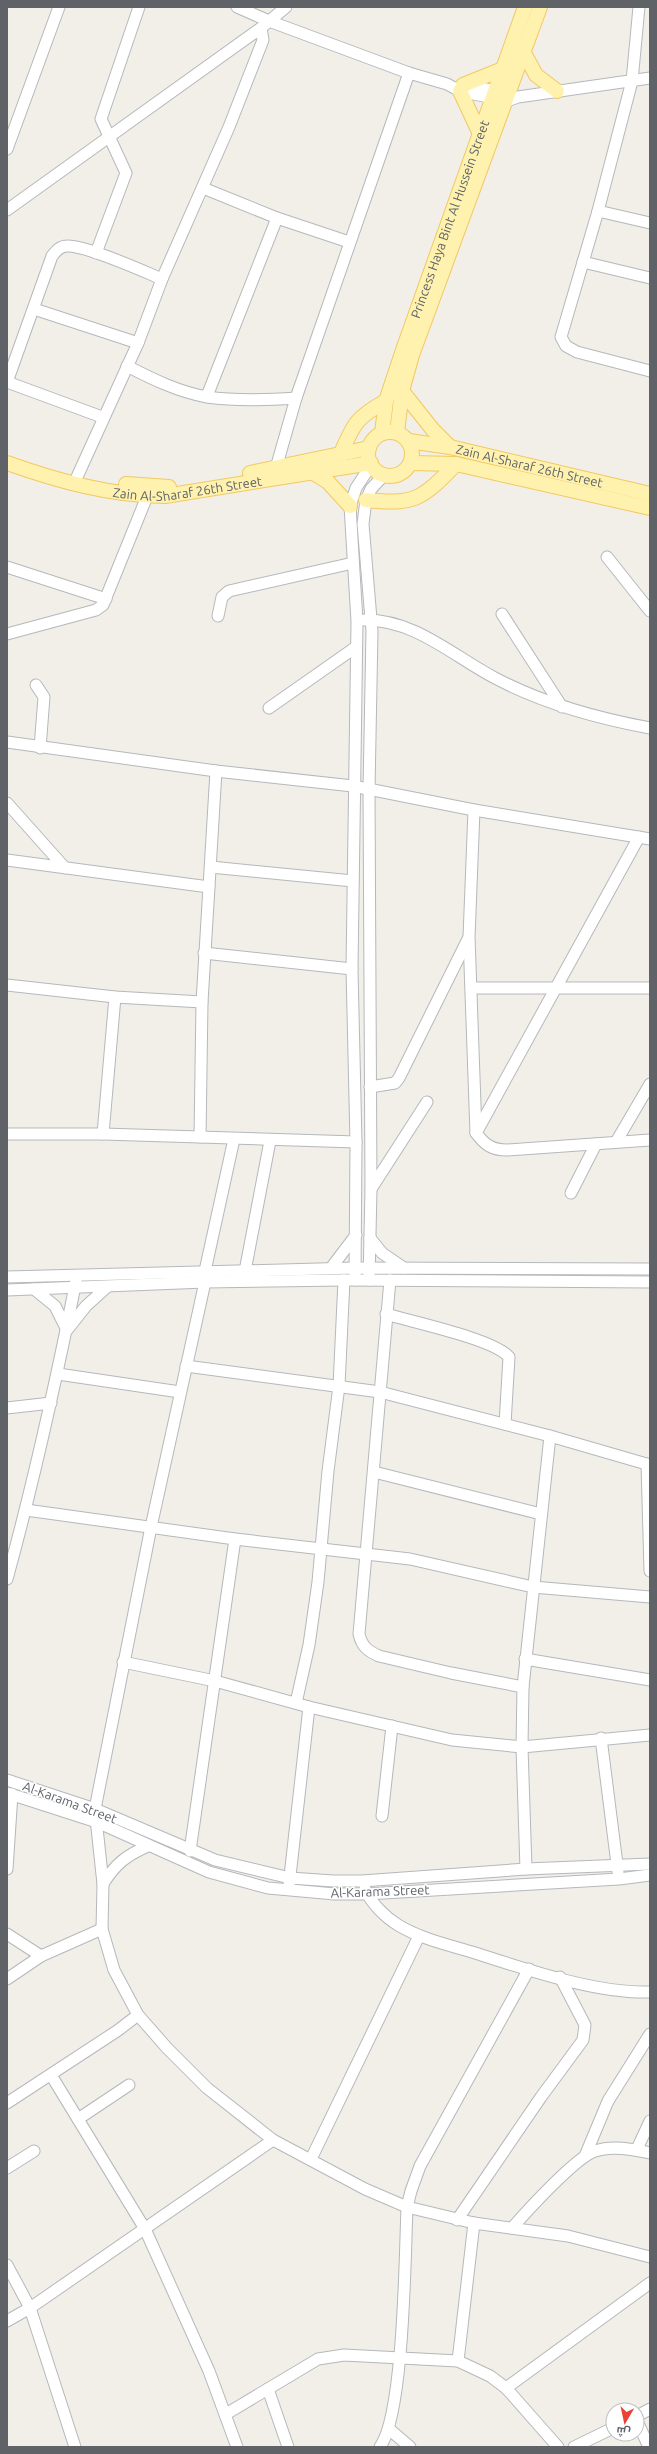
<svg xmlns="http://www.w3.org/2000/svg" width="657" height="2454" font-family="Ubuntu,Cairo,sans-serif">
	<rect width="100%" height="100%" fill="#f1efe8"/>
	<g fill="none" stroke-linecap="round" stroke-linejoin="round">
		<defs>
			<g id="minor">
				<path d="M237,7L269,21L409,73L447,84L460,91L507,101L518,97L650,78"/>
				<path d="M639,7L632,81L598,211L561,337L566,346L577,352L650,371"/>
				<path d="M462,85L502,92"/>
				<path d="M7,149L59,7"/>
				<path d="M203,188L277,218L349,242"/>
				<path d="M7,210L261,28L286,7"/>
				<path d="M598,211L650,223"/>
				<path d="M96,253L126,173L101,119L139,7"/>
				<path d="M583,262L650,278"/>
				<path d="M34,309L138,343"/>
				<path d="M127,366C152,379 179,392 207,397C236,401 267,400 296,398"/>
				<path d="M7,382L52,256C56,251 60,246 67,246C85,245 143,271 162,279"/>
				<path d="M7,382L102,417"/>
				<path d="M207,396L277,218"/>
				<path d="M276,468L296,398L409,73"/>
				<path d="M77,477L138,343L162,279L229,127L263,40L261,28"/>
				<path d="M607,557L650,611"/>
				<path d="M7,567L106,599"/>
				<path d="M502,614L562,707"/>
				<path d="M218,616L222,597L229,591L353,563"/>
				<path d="M364,620C414,619 453,656 495,678C544,704 596,718 650,728"/>
				<path d="M7,634L96,610L103,605L150,489"/>
				<path d="M36,685L44,697L40,748"/>
				<path d="M269,708L356,647"/>
				<path d="M7,742L216,771L353,786L474,810L650,839"/>
				<path d="M7,803L65,868"/>
				<path d="M474,810L469,937L476,1133"/>
				<path d="M639,837L476,1133C485,1145 492,1150 507,1150L650,1140"/>
				<path d="M7,860L209,887"/>
				<path d="M211,867L353,881"/>
				<path d="M204,953L352,969"/>
				<path d="M7,985L115,997L202,1002L216,771"/>
				<path d="M472,988H650"/>
				<path d="M370,1087L395,1083L399,1078L468,939"/>
				<path d="M7,1134H103L115,997"/>
				<path d="M103,1134L356,1142"/>
				<path d="M200,1137L202,1002"/>
				<path d="M616,1142L650,1084"/>
				<path d="M371,1189L427,1102"/>
				<path d="M571,1193L596,1144"/>
				<path d="M370,1238L382,1253L404,1268"/>
				<path d="M331,1268L356,1235"/>
				<path d="M205,1271L234,1139"/>
				<path d="M245,1271L270,1141"/>
				<path d="M7,1277L356,1268L650,1269"/>
				<path d="M355,1280L356,1142L352,969L357,621L350,506L356,488L371,465"/>
				<path d="M369,1280L371,1189L369,790L372,631L363,524L366,500L371,489L384,475"/>
				<path d="M390,1280L359,1634C362,1647 368,1651 379,1656L451,1673L523,1687"/>
				<path d="M205,1282L151,1527L95,1809L103,1884L102,1929L114,1970L138,2015L167,2048L207,2088L273,2140L365,2189L407,2207L474,2223L568,2236L650,2257"/>
				<path d="M34,1289L55,1306L67,1330L86,1306L107,1287"/>
				<path d="M7,1290L205,1282L344,1280L650,1282"/>
				<path d="M386,1314C412,1322 494,1339 509,1357L505,1424"/>
				<path d="M186,1366L380,1392L550,1436L650,1465"/>
				<path d="M58,1374L180,1392"/>
				<path d="M7,1408L51,1403"/>
				<path d="M647,1464L650,1571"/>
				<path d="M374,1472L541,1514"/>
				<path d="M26,1510L235,1539L410,1559L533,1587L650,1597"/>
				<path d="M7,1579C34,1481 56,1381 76,1281"/>
				<path d="M525,1659L650,1680"/>
				<path d="M123,1662L215,1681L309,1707L452,1740L522,1747L650,1735"/>
				<path d="M296,1703L309,1645L318,1582L328,1471L339,1386L344,1280"/>
				<path d="M601,1738L618,1872"/>
				<path d="M7,1780L95,1809L215,1860L290,1878L333,1881H362L526,1869L650,1864"/>
				<path d="M7,1793L97,1822L209,1872L268,1888L335,1894H367L619,1879L650,1875"/>
				<path d="M382,1816L392,1726"/>
				<path d="M190,1851L235,1539"/>
				<path d="M7,1869L12,1794"/>
				<path d="M526,1869L522,1747L523,1687L550,1436"/>
				<path d="M103,1884C115,1864 127,1855 148,1846"/>
				<path d="M289,1885L309,1707"/>
				<path d="M365,1889C371,1903 385,1917 398,1925C421,1939 449,1945 475,1953C526,1969 596,1994 650,1992"/>
				<path d="M7,1934L41,1956L102,1929"/>
				<path d="M7,1979L41,1956"/>
				<path d="M51,2075L145,2229L209,2371L237,2447"/>
				<path d="M7,2103L117,2031L138,2015"/>
				<path d="M78,2119L129,2085"/>
				<path d="M637,2149L650,2121"/>
				<path d="M585,2156L608,2101L650,2034"/>
				<path d="M311,2159L419,1936"/>
				<path d="M7,2168L34,2151"/>
				<path d="M457,2220L541,2097L583,2040L585,2025L560,1977"/>
				<path d="M512,2228C527,2211 576,2157 595,2151C612,2145 633,2149 650,2153"/>
				<path d="M7,2265L30,2308L75,2447"/>
				<path d="M7,2321L30,2308L273,2140"/>
				<path d="M458,2361L474,2223"/>
				<path d="M506,2388L650,2283"/>
				<path d="M268,2389L288,2447"/>
				<path d="M226,2414L318,2359L344,2355L458,2361L490,2376L506,2388L558,2447"/>
				<path d="M637,2416L650,2409"/>
				<path d="M637,2421L649,2447"/>
				<path d="M389,2429L410,2447"/>
				<path d="M380,2447C404,2414 405,2255 407,2207L411,2191L420,2166L529,1969"/>
				<path d="M574,2447L613,2428"/>
			</g>
			<g id="major">
				<path d="M524,53L536,75L557,91"/>
				<path d="M463,85L503,69"/>
				<path d="M460,91L481,136"/>
				<path d="M402,391L433,430L450,447"/>
				<path d="M397,432L402,391L412,355L540,7"/>
				<circle cx="390" cy="454" r="22"/>
				<path id="s1" d="M382,433L386,401L403,350L525,7"/>
				<path id="s2" d="M409,441L450,447L650,494"/>
				<path d="M341,453C354,423 357,417 386,401"/>
				<path id="s3" d="M7,463C58,481 111,496 165,496L371,463"/>
				<path d="M411,463L456,464L650,508"/>
				<path d="M312,472L328,482L350,506"/>
				<path d="M250,473L369,448"/>
				<path d="M126,484L169,487"/>
				<path d="M366,500C416,505 422,499 456,464"/>
			</g>
		</defs>
		<!-- minor casing -->
		<use href="#minor" stroke="#b5b8bc" stroke-width="13"/>
		<!-- major casing -->
		<use href="#major" stroke="#f2c960" stroke-width="16"/>
		<!-- minor -->
		<use href="#minor" stroke="#fff" stroke-width="11"/>
		<!-- major -->
		<use href="#major" stroke="#fff2af" stroke-width="14"/>
	</g>
	<g text-anchor="middle" stroke-width="3" stroke-linejoin="round" paint-order="stroke">
		<!-- street labels -->
		<g font-size="13" fill="#5f6368" stroke="#fff">
			<text dy="5" stroke="none"><textPath href="#s1" startOffset="225">Princess Haya Bint Al Hussein Street</textPath></text>
			<text dy="5" stroke="none"><textPath href="#s2" startOffset="123">Zain Al-Sharaf 26th Street</textPath></text>
			<text dy="5" stroke="none"><textPath href="#s3" startOffset="185">Zain Al-Sharaf 26th Street</textPath></text>
			<text transform="translate(70 1802) rotate(20)" y="5">Al-Karama Street</text>
			<text transform="translate(380 1891) rotate(-2)" y="5">Al-Karama Street</text>
		</g>
	</g>
	<!-- border -->
	<rect width="657" height="2454" fill="none" stroke="#5f6368" stroke-width="16"/>
	<!-- north arrow -->
	<g transform="translate(625 2422) rotate(189)"><circle r="19" fill="#ffffff" stroke="#bfc1c3"/>
	<path d="M0-3L7 15L0 10L-7 15Z" fill="#ea4335"/>
	<text y="-6" font-size="11" font-weight="bold" text-anchor="middle" fill="#5f6368">ش</text>
	</g>
</svg>
